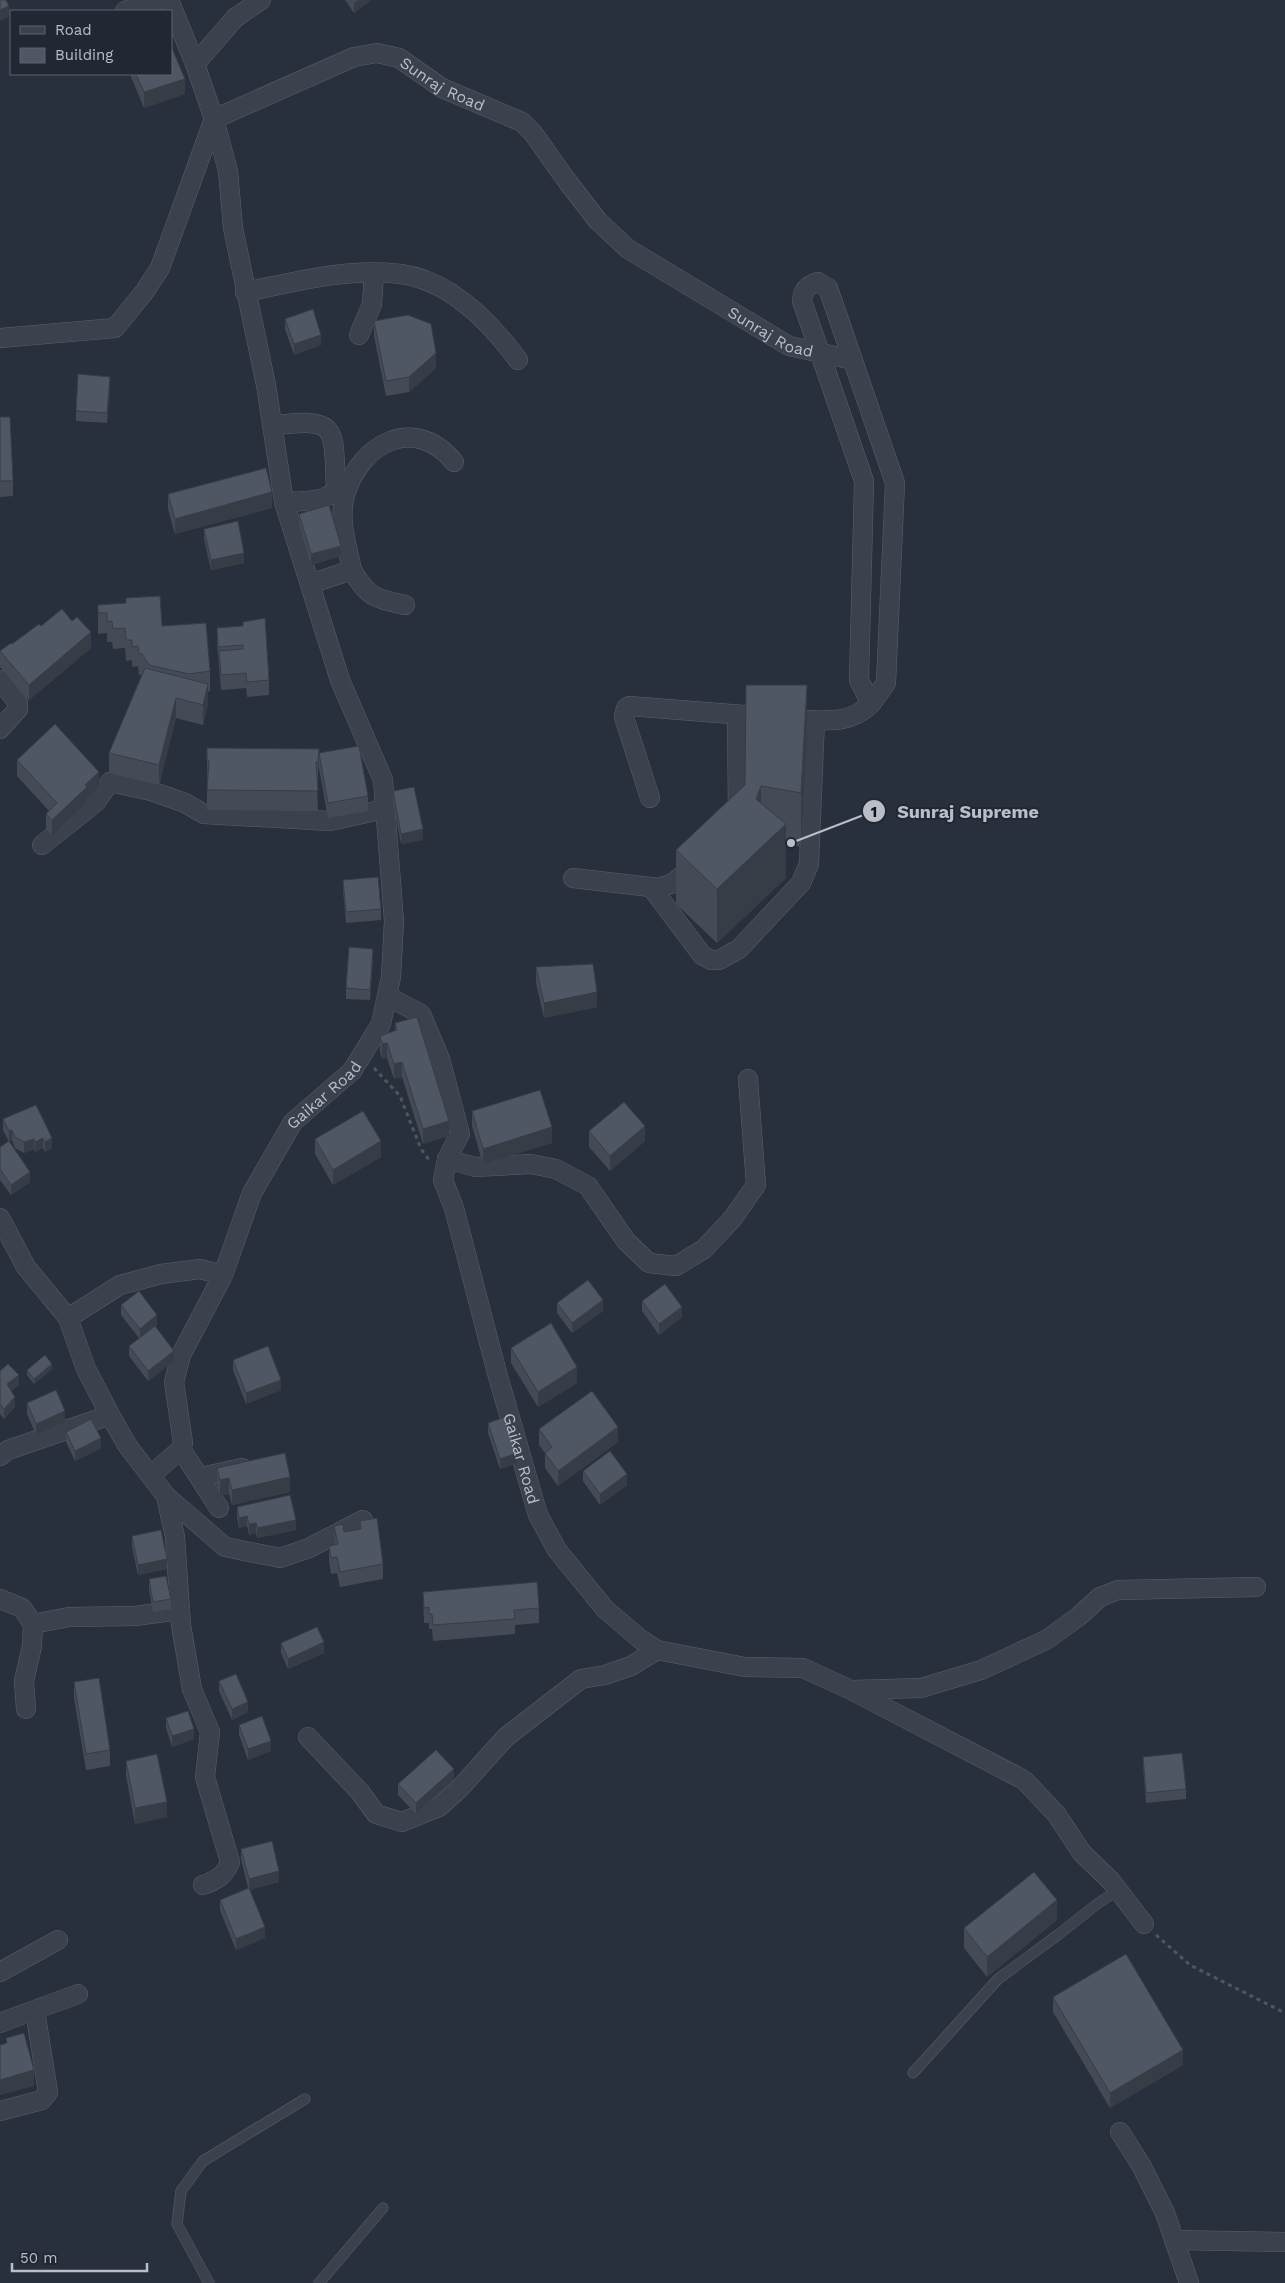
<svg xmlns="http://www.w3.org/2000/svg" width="1285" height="2283" font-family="'Work Sans',sans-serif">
	<rect width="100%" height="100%" fill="#29303d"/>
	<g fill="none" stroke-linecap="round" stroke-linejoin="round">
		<defs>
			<g id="service">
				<path d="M913,2073L998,1979L1059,1934L1097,1904L1118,1890"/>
				<path d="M209,2283L177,2224L181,2191L203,2161L305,2099"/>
				<path d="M319,2283L383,2208"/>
			</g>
			<g id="minor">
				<path d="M125,11L158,0"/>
				<path d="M195,64L235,18L261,0"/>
				<path d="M818,282L828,288L895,483L886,683L871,704L859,680L864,481L802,301C803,289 807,286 818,282Z"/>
				<path d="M245,292C295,282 349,267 401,274C451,281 490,322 518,360"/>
				<path d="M359,335L372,304L374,273"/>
				<path id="s1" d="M0,338L115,328L145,291L160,268L214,119L354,57L377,53L399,58L442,88L522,122L533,133L567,181L598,221L628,249L789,346L853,360"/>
				<path d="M272,426C340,416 333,428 336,489C326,503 300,501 284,502"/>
				<path d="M352,570C368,598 375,598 405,605"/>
				<path d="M310,584L352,570C347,545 338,520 345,495C360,443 415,414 454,462"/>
				<path d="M0,680L18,703V709L0,729"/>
				<path d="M737,715L738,816"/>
				<path d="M804,720C830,721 851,723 871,704"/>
				<path d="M650,798L624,717L626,708L629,706L769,717"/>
				<path d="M42,845L96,802L110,782L151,791L185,803L204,814L330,821L385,809"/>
				<path d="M573,878L659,888L673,883L696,864"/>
				<path d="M651,887L702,955L711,960H719L739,949L801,883L809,864L815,720"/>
				<path id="s2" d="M387,996L421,1014L440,1059L460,1134L447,1159L443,1180L454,1208L497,1373L538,1515L557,1550L605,1609L640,1639L657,1650L745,1667L803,1668L851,1690L1024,1780L1057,1815L1082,1853L1111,1881L1144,1924"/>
				<path d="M447,1159L475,1167L531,1164L556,1169L588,1186L626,1241L649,1263L676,1266L704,1249L733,1218L756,1185L748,1079"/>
				<path d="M0,1218L26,1267L68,1318L86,1369L110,1415L127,1445L166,1496L175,1537L181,1625L192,1689L210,1732L205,1777L230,1862C225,1876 216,1880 203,1885"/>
				<path d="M68,1318L120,1285L161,1274L200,1269L223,1275"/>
				<path d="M181,1449L219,1508"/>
				<path d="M0,1456L8,1450L110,1415"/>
				<path id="s3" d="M151,1475L181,1449L183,1443L174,1382L181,1355L223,1275L252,1193L293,1122L352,1071L381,1024L391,977L394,921L383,780L340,680L284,502L266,385L233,228L228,171L214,119L195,64L169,0"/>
				<path d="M201,1477L242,1468"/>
				<path d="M166,1496L225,1547L280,1558L309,1548L363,1520"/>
				<path d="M0,1599L22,1608L33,1624L32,1646L24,1681L26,1709"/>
				<path d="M33,1624L69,1617L135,1616L180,1610"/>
				<path d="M852,1690L921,1688L981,1670L1046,1640L1078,1617L1100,1597L1118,1590L1256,1587"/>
				<path d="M308,1737L360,1792L376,1814L402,1822L439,1807L460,1788L506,1737L581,1679L605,1675L631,1666L657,1650"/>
				<path d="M0,1972L58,1940"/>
				<path d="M0,2023L78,1994"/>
				<path d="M0,2111L42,2100L48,2092L35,2011"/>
				<path d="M1120,2132L1141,2165L1165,2213L1189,2283"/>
				<path d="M1174,2240L1285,2242"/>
			</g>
		</defs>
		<!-- service casing -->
		<use href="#service" stroke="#5a606b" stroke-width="11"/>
		<!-- minor casing -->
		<use href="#minor" stroke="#5a606b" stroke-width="20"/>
		<!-- path -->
		<g stroke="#4b595d" stroke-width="3" stroke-dasharray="4 4" stroke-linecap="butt">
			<path d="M374,1068L400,1096L421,1149L429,1160"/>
			<path d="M1156,1935L1190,1965L1285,2013"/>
		</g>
		<!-- service -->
		<use href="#service" stroke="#3c424d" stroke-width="10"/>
		<!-- minor -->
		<use href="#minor" stroke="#3c424d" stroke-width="19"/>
	</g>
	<!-- wall -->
	<g fill="#444b57">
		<path d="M345,0H370V1L354,13Z"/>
		<path d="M131,74H171L185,94L144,108L131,77Z"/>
		<path d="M285,319L321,345L294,355L285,329Z"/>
		<path d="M374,321L436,368L409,392L386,396L374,336Z"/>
		<path d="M110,387L107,423L76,421V411Z"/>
		<path d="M0,417L13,481V496L0,497Z"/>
		<path d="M168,494L272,508L175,534L168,509Z"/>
		<path d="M299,514L341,556L311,565L299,524Z"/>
		<path d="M204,529L244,563L211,570L204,539Z"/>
		<path d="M98,605L162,626L210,671V691L208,692V704L203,725L176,718L159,785L109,773V753L142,674L139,675L138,666L132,667V660L126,661L125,648L113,649L112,642H107V633L98,634Z"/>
		<path d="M243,626L269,680V695L247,697L246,688L221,690L217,643V628Z"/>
		<path d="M12,644L91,648L29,700L0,667V651Z"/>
		<path d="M807,739L801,847L786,844V878L717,943L676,904V850Z"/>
		<path d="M207,748L319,749L318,782H317L318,811L207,810Z"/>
		<path d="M319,753L368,796V811L328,818L319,768Z"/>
		<path d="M17,760L99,787L87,798V802L52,835L46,829V814L49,811L17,776Z"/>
		<path d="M393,791L423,840L401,844L393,802Z"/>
		<path d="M343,880L381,909V920L346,923L343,890Z"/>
		<path d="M373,959L370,1000L346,999V988Z"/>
		<path d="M536,967L597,1007L544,1018L536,983Z"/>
		<path d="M395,1023L449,1136L423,1144L402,1077L394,1079L387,1058L382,1059L380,1051V1036L395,1031Z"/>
		<path d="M36,1105L52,1148L45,1152L43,1148L35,1152L34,1149L24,1153L15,1148L12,1140L9,1142L30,1182L11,1195L0,1180V1147L9,1142L3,1130V1119Z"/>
		<path d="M472,1111L552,1143L483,1164L472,1126Z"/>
		<path d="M589,1131L645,1141L610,1171L589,1147Z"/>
		<path d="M315,1139L381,1157L333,1185L315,1154Z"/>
		<path d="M642,1301L682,1317L659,1335L642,1311Z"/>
		<path d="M557,1303L603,1311L572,1333L557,1313Z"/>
		<path d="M121,1305L157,1325L155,1327L174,1361L148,1381L129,1356V1346L139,1338L121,1315Z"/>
		<path d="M511,1348L577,1383L538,1407L511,1363Z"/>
		<path d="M233,1360L281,1390L246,1404L233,1370Z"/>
		<path d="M52,1369L34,1384L27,1375V1370Z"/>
		<path d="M0,1371L19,1385L11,1391L15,1407L4,1419L0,1414Z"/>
		<path d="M27,1403L65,1422L36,1435L27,1414Z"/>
		<path d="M488,1423L517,1463L500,1469L488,1433Z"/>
		<path d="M539,1429L618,1442L558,1486L545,1468V1453L539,1445Z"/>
		<path d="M66,1432L101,1448L75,1461L66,1442Z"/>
		<path d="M217,1468L290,1492L232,1505L229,1494L220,1496L217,1483Z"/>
		<path d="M583,1471L627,1485L600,1505L583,1481Z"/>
		<path d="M237,1507L296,1530L257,1538L256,1533L249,1535L247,1526L239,1528L237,1517Z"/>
		<path d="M360,1521L383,1564V1579L340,1587L337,1573L331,1574L329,1561V1546L335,1545L334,1526L344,1532L360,1529Z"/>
		<path d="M132,1536L167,1569L138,1575L132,1547Z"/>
		<path d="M149,1579L171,1599V1609L153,1612L149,1589Z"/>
		<path d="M423,1592L539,1608V1623L515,1625V1634L433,1641L432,1629H429V1623H424Z"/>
		<path d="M281,1643L324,1653L288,1669L281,1653Z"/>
		<path d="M219,1681L248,1712L232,1720L219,1691Z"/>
		<path d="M74,1682L110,1750V1766L86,1770L74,1698Z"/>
		<path d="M166,1718L194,1739L172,1747L166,1728Z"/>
		<path d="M239,1725L271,1751L248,1760L239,1735Z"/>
		<path d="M1143,1757L1186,1789V1799L1146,1803L1143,1767Z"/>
		<path d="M126,1761L167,1817L135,1824L126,1776Z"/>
		<path d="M454,1779L416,1814L398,1795V1784Z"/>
		<path d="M241,1849L279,1882L250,1889L265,1938L236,1950L220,1910V1900L248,1888L241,1859Z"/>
		<path d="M1057,1920L987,1977L964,1948V1928Z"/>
		<path d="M1053,1997L1183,2065L1110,2108L1053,2012Z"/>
	</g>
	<!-- shaded-wall -->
	<g fill="#373d47">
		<path d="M358,0H370V1L354,13V3Z"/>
		<path d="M9,6V17L0,21V10Z"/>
		<path d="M185,79V94L144,108V92Z"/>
		<path d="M321,335V345L294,355V344Z"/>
		<path d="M436,353V368L409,392V377Z"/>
		<path d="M110,377V387L107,423V413Z"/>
		<path d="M272,492V508L175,534V519Z"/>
		<path d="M341,546V556L311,565V554Z"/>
		<path d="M244,553V563L211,570V560Z"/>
		<path d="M91,632V648L29,700V685Z"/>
		<path d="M208,684V704L203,725V705Z"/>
		<path d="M807,685V739L801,847V793Z"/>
		<path d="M176,698V718L159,785V765Z"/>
		<path d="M99,772V787L87,798V802L52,835V820L85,785Z"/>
		<path d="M761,786V840L786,824V878L717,943V889L756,799Z"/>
		<path d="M423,829V840L401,844V834Z"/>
		<path d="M373,949V959L370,1000V990Z"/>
		<path d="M597,992V1007L544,1018V1003Z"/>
		<path d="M387,1043V1058L382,1059V1044Z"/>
		<path d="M402,1062V1077L394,1079V1064Z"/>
		<path d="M449,1121V1136L423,1144V1129Z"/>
		<path d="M645,1126V1141L610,1171V1156Z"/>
		<path d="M552,1127V1143L483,1164V1149Z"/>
		<path d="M12,1130V1140L9,1142V1131Z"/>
		<path d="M43,1138V1148L35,1152V1142Z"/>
		<path d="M52,1138V1148L45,1152V1142Z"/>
		<path d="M34,1139V1149L24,1153V1142Z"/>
		<path d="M381,1141V1157L333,1185V1170Z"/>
		<path d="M30,1172V1182L11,1195V1185Z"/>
		<path d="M603,1300V1311L572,1333V1323Z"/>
		<path d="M682,1307V1317L659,1335V1324Z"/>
		<path d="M157,1315V1325L140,1339V1329Z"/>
		<path d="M174,1351V1361L148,1381V1371Z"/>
		<path d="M52,1364V1369L34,1384V1379Z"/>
		<path d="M577,1367V1383L538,1407V1392Z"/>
		<path d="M19,1375V1385L7,1394V1384Z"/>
		<path d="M281,1380V1390L246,1404V1393Z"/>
		<path d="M15,1397V1407L4,1419V1409Z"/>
		<path d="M65,1411V1422L36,1435V1424Z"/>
		<path d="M618,1427V1442L558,1486V1471Z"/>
		<path d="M101,1438V1448L75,1461V1451Z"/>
		<path d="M517,1453V1463L500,1469V1459Z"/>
		<path d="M627,1474V1485L600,1505V1494Z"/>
		<path d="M290,1477V1492L232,1505V1490Z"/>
		<path d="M229,1478V1494L220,1496V1480Z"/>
		<path d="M247,1516V1526L239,1528V1518Z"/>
		<path d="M296,1520V1530L257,1538V1528Z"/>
		<path d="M256,1523V1533L249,1535V1524Z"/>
		<path d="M167,1559V1569L138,1575V1565Z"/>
		<path d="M324,1642V1653L288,1669V1659Z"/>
		<path d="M248,1702V1712L232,1720V1709Z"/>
		<path d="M194,1729V1739L172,1747V1736Z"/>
		<path d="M271,1741V1751L248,1760V1749Z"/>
		<path d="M454,1769V1779L416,1814V1803Z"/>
		<path d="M167,1802V1817L135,1824V1808Z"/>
		<path d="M279,1871V1882L249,1890V1879Z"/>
		<path d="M1057,1900V1920L987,1977V1957Z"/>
		<path d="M265,1927V1938L236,1950V1939Z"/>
		<path d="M1183,2050V2065L1110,2108V2093Z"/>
		<path d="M34,2070V2086L0,2095V2080Z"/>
	</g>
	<!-- building -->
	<g fill="#4f5765" stroke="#373d47">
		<path d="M0,0H6L9,6L0,10Z"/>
		<path d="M171,46L185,79L144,92L136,74H171Z"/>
		<path d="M313,309L321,335L294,344L285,319Z"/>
		<path d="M408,315L431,324L436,353L409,377L386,381L374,321Z"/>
		<path d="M78,374L110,377L107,413L76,411Z"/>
		<path d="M0,417H10L13,481H0Z"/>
		<path d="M266,468L272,492L175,519L168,494Z"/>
		<path d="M329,505L341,546L311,554L299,514Z"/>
		<path d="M238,521L244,553L211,560L204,529Z"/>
		<path d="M160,596L162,626L206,623L210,671L189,674L149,665L142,654H139L138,646L132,647V640H126L125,628L113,629L112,621L107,622V613H98V605L126,603V598Z"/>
		<path d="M62,609L72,621L77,617L91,632L29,685L0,651L11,643L12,644L39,624L41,626Z"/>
		<path d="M265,618L269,680L247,682L246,673L221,675L219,651L243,649V645L218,647L217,628L243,626V622Z"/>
		<path d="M145,668L208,684L203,705L176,698L159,765L109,753Z"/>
		<path d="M746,685H807L801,793L761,786L756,799L786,824L717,889L676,850L745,785Z"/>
		<path d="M55,724L99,772L85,785L87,787L52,820L46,814L57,803L17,760Z"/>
		<path d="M359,746L368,796L328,803L319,753Z"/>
		<path d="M207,748L319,749L318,762H316L318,791L207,790L209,760H207Z"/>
		<path d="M414,787L423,829L401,834L393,791Z"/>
		<path d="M378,877L381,909L346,912L343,880Z"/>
		<path d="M349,947L373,949L370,990L346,988Z"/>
		<path d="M593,964L597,992L544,1003L536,967Z"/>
		<path d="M417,1017L449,1121L423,1129L402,1062L394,1064L387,1043L382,1044L380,1036L397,1030L395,1023Z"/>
		<path d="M540,1090L552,1127L483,1149L472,1111Z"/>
		<path d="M624,1102L645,1126L610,1156L589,1131Z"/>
		<path d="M36,1105L52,1138L45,1142L43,1138L35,1142L34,1139L24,1142L15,1137L12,1130L9,1131L3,1119Z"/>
		<path d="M363,1111L381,1141L333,1170L315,1139Z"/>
		<path d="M9,1141L30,1172L11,1185L0,1169V1147Z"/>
		<path d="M588,1280L603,1300L572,1323L557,1303Z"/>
		<path d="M665,1284L682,1307L659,1324L642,1301Z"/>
		<path d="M139,1291L157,1315L140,1329L121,1305Z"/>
		<path d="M551,1323L577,1367L538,1392L511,1348Z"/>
		<path d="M155,1326L174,1351L148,1371L129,1346Z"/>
		<path d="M268,1346L281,1380L246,1393L233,1360Z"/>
		<path d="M45,1355L52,1364L34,1379L27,1370Z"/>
		<path d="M8,1364L19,1375L7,1384L15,1397L4,1409L0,1404V1371Z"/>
		<path d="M56,1390L65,1411L36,1424L27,1403Z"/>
		<path d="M592,1391L618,1427L558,1471L545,1453L552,1447L539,1429Z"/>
		<path d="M505,1417L517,1453L500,1459L488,1423Z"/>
		<path d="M91,1419L101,1438L75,1451L66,1432Z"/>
		<path d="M610,1451L627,1474L600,1494L583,1471Z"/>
		<path d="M285,1453L290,1477L232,1490L229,1478L220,1480L217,1468Z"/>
		<path d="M290,1495L296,1520L257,1528L256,1523L249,1524L247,1516L239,1518L237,1507Z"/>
		<path d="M377,1518L383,1564L340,1572L337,1557L331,1558L329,1546L338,1544L334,1526L343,1524L344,1532L361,1529L360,1521Z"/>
		<path d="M161,1530L167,1559L138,1565L132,1536Z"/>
		<path d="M166,1576L171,1599L153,1602L149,1579Z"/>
		<path d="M537,1582L539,1608L514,1610L515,1619L433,1625L432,1614H429V1607L424,1608L423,1592Z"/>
		<path d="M317,1627L324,1642L288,1659L281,1643Z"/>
		<path d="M236,1674L248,1702L232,1709L219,1681Z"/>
		<path d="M99,1678L110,1750L86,1754L74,1682Z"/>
		<path d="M188,1711L194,1729L172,1736L166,1718Z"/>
		<path d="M262,1716L271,1741L248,1749L239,1725Z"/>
		<path d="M436,1750L454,1769L416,1803L398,1784Z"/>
		<path d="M1182,1753L1186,1789L1146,1793L1143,1757Z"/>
		<path d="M157,1754L167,1802L135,1808L126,1761Z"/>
		<path d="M272,1841L279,1871L249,1879L241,1849Z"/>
		<path d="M1034,1872L1057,1900L987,1957L964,1928Z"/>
		<path d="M249,1888L265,1927L236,1939L220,1900Z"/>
		<path d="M1126,1954L1183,2050L1110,2093L1053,1997Z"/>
		<path d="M24,2033L34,2070L0,2080V2045L7,2043L6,2038Z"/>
	</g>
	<g text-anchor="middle" stroke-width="4" stroke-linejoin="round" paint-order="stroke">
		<!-- street labels -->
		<g font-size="16" fill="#b9bec8" stroke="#212733">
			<text dy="6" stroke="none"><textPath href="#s1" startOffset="599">Sunraj Road</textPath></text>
			<text dy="6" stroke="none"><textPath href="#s1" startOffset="1019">Sunraj Road</textPath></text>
			<text dy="6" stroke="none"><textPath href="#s3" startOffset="436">Gaikar Road</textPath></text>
			<text dy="6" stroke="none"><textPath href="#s2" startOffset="504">Gaikar Road</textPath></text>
		</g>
	</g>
	<!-- callouts -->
	<path fill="none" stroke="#b9bec8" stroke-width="2" d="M791 843L874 811"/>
	<g fill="#b9bec8" stroke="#212733" stroke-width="2">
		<circle cx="791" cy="843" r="5"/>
		<circle cx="874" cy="811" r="12"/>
	</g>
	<g font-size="15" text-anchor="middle" font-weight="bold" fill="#111">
		<text x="874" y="817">1</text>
	</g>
	<g font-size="18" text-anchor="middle" font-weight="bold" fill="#b9bec8" stroke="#212733" stroke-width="4" stroke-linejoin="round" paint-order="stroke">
		<text x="968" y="818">Sunraj Supreme</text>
	</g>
	<!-- legend -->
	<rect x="10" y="10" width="162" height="65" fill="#212733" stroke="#5e636f"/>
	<rect x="20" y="26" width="25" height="8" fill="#3c424d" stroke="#5e636f"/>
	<text x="55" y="35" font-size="15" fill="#b9bec8">Road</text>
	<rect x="20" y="48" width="25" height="15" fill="#4f5765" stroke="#5e636f"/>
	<text x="55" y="60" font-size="15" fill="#b9bec8">Building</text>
	<!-- scale -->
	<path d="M12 2263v8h135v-8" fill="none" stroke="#b9bec8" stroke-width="2.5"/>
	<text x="20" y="2263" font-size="15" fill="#b9bec8" stroke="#212733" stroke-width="4" paint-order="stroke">50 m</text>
</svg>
